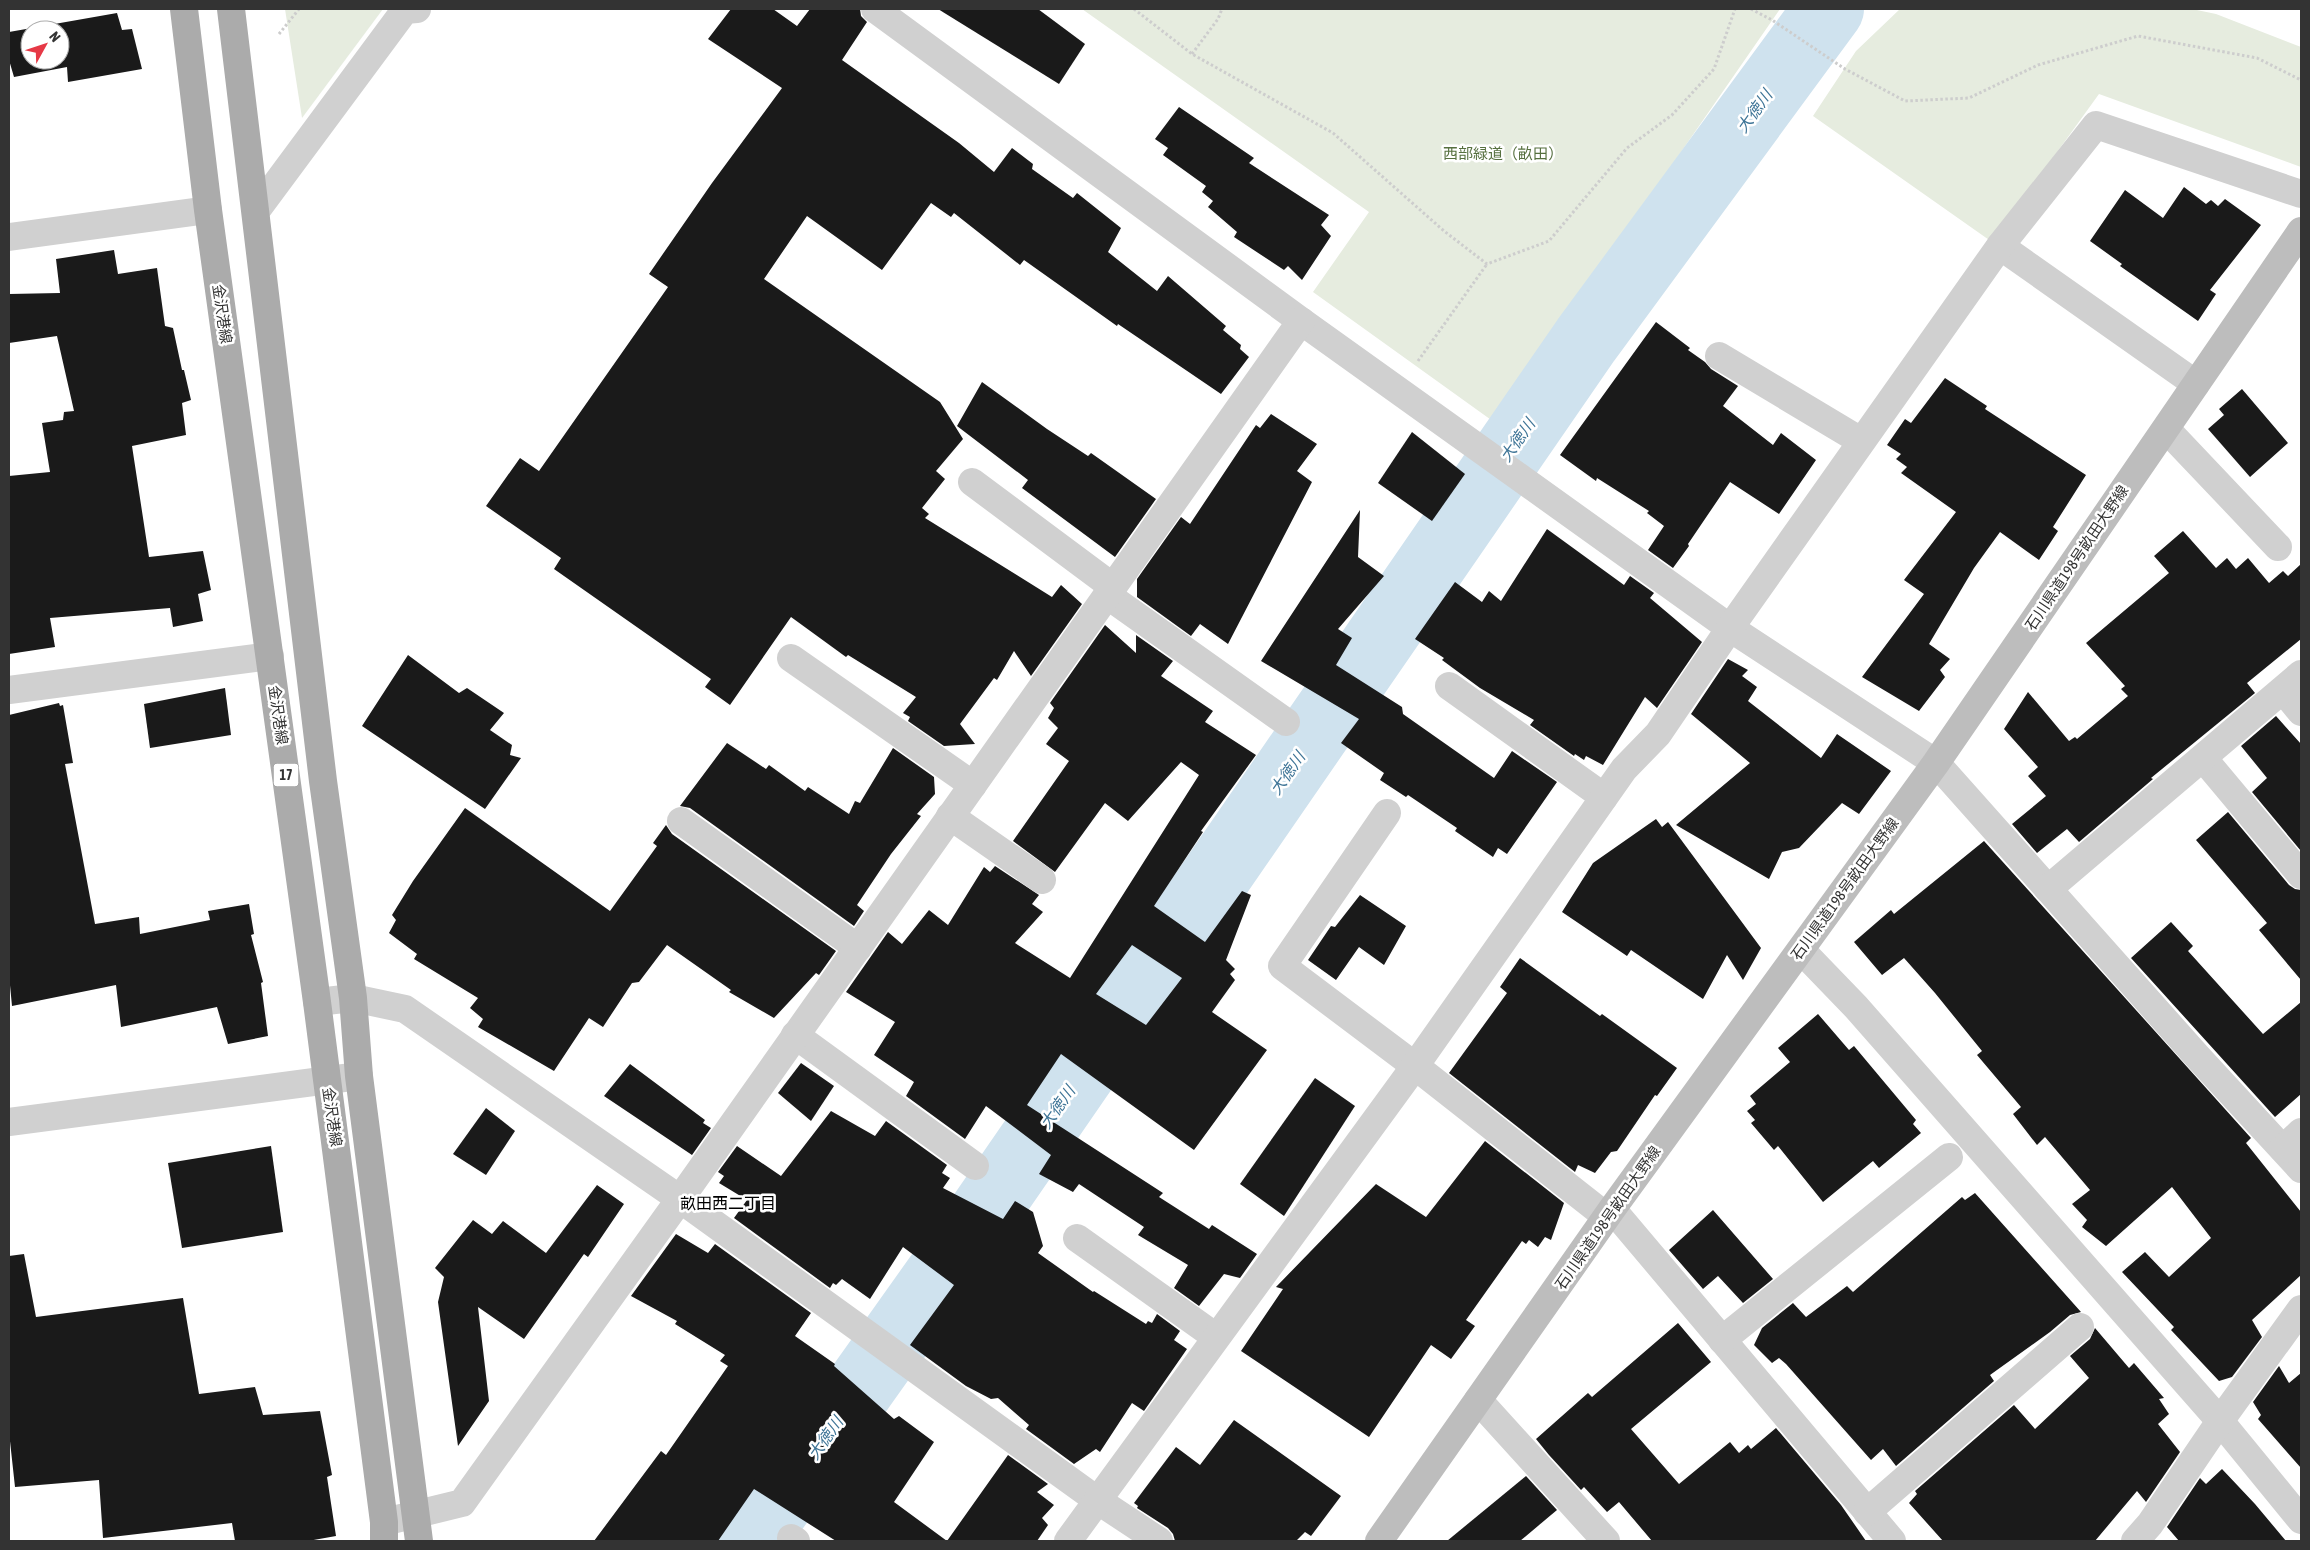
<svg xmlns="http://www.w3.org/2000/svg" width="2310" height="1550" font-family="'Asap Condensed','Noto Sans JP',sans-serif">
	<rect width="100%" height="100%" fill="#fff"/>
	<!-- green -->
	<g fill="#e6ecdf">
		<path d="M285,9H383L302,118L287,22Z"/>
		<path d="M1082,9H1780L1494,422L1313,292L1369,212Z"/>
		<path d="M1900,9H2192L2216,14L2301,47V167L2099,94L1992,242L1813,116L1856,51Z"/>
	</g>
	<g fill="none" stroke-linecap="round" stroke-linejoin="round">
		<!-- river -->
		<path stroke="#cfe2ee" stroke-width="70" d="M751,1541L970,1233L1586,340L1829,9"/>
	</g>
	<!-- building -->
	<g fill="#1a1a1a" fill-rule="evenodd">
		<path d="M731,9H773L797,26L810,9H860L861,16L867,22L842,60L959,143L994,172L1012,148L1033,164L1032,169L1073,198L1077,193L1121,228L1108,252L1157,291L1168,276L1226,326L1223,330L1241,345L1240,349L1249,357L1221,394L1118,324L1117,326L1024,260L1020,265L954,213L951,217L931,203L882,270L807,216L764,279L940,402L963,439L936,471L945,479L922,508L929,514L925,518L1052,597L1061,585L1082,604L1031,676L1014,651L997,680L994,678L960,724L975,744L944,746L908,721L910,717L903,713L916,697L848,655L846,657L791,617L730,705L705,687L711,679L554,569L561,558L486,506L520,458L539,471L668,287L649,274L712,183L782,88L708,39Z"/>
		<path d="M938,9H1038L1085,44L1059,84Z"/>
		<path d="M117,13L122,30L132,29L142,69L68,82L67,67L14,77L9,60V32ZM30,30H60V60H30Z"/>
		<path d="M1179,107L1254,158L1249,163L1329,215L1321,225L1331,236L1302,280L1288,266L1284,270L1234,237L1237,232L1208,207L1213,201L1202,192L1206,186L1163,155L1168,148L1155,139Z"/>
		<path d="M2184,187L2206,204L2211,200L2218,206L2225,199L2261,225L2210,290L2216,294L2198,321L2120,266L2122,264L2090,241L2125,190L2163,218Z"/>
		<path d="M114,250L118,274L157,268L165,326L173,328L182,370H184L191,400L182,403L186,435L132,446L149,557L203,551L211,590L198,594L203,621L173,627L170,608L50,618L55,647L9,654V476L50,472L42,423L63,420L64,412L74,411L57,336L9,343V294L60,293L56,259Z"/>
		<path d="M1656,322L1690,348L1688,350L1705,362L1711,369L1738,386L1723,406L1773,445L1781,433L1816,460L1779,514L1730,482L1688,544L1689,546L1673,568L1648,550L1664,526L1647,513L1649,511L1597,478L1596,481L1560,455Z"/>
		<path d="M1945,378L1987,406L1985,409L2086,475L2053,527L2058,531L2039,560L2000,532L1974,568L1929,644L1950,659L1940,670L1945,677L1919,711L1862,677L1924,594L1904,580L1956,512L1901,473L1907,467L1896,459L1901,454L1887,445L1905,419L1911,423Z"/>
		<path d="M982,382L1047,429L1088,456L1091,453L1156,499L1115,557L1022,488L1028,480L957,426Z"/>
		<path d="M2242,389L2288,443L2250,477L2208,429L2224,415L2219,409Z"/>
		<path d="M1271,414L1317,444L1297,471L1312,482L1228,644L1200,624L1191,636L1137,597V579L1181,517L1190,524L1256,425L1260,428Z"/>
		<path d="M1412,432L1465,474L1432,521L1378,483Z"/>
		<path d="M1360,510L1358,557L1384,576L1338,629L1352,638L1336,665L1402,707L1403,714L1494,778L1512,751L1557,782L1507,854L1498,848L1493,857L1455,831L1457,828L1408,795L1406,797L1380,780L1384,773L1341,743L1359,719L1261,661Z"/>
		<path d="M1547,529L1624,585L1630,576L1654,593L1650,598L1702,642L1657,708L1645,697L1603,765L1586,756L1584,760L1575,754L1574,756L1530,725L1534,720L1480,688L1442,660L1444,658L1415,639L1455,582L1482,602L1489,591L1501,601Z"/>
		<path d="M2183,531L2216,568L2227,558L2236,569L2248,558L2269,583L2283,571L2288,576L2301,564V639L2247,683L2255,693L2151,778L2153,779L2079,842L2067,829L2037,853L2012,824L2046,796L2028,776L2038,767L2004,729L2028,692L2069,741L2075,737L2077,739L2128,696L2121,689L2125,686L2086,643L2169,573L2154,556Z"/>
		<path d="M1105,625L1136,653V635L1173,661L1161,676L1213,711L1205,722L1256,755L1201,831L1203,832L1154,906L1205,942L1242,891L1251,895L1226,960L1235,969L1230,974L1235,980L1212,1012L1267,1050L1194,1150L1061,1054L1027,1105L1163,1193L1159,1197L1209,1229L1212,1225L1257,1254L1240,1278L1224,1274L1199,1306L1174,1288L1188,1265L1138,1235L1144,1227L1079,1184L1073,1192L1039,1174L1051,1155L986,1106L965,1139L906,1096L914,1082L874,1055L895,1022L846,992L888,932L902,944L929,910L948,925L984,867L990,872L995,866L1039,895L1032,904L1043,912L1015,943L1070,978L1199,775L1181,762L1128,821L1105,803L1055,872L1013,841L1069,761L1046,744L1058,728L1048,718L1054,708L1050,703ZM1132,945L1182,978L1146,1025L1096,994Z"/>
		<path d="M408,655L459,693L467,688L504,713L490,730L512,745L510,755L521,758L485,809L362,726Z"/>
		<path d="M1728,659L1748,670L1742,676L1757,687L1748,701L1821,758L1837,734L1891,771L1859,814L1842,803L1799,848L1782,852L1769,879L1676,825L1750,763L1691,714Z"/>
		<path d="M225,688L231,735L150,748L144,704Z"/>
		<path d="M59,703L60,706L63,705L73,763L65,764L95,924L139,917L140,934L210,920L208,911L249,904L254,934L251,935L263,982L261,983L268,1036L228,1044L217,1007L121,1027L116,985L12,1006L9,975V715Z"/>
		<path d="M2276,716L2301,744V851L2252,792L2267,778L2241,746Z"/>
		<path d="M727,743L766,769L769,765L805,791L808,787L849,814L855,801L860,803L893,748L934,777L935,794L917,814L921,816L891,854L857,905L864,911L854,926L690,808L680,806Z"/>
		<path d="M465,808L610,911L657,846L653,843L666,825L672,834L836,951L819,975L816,973L774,1018L729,992L731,990L667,945L639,982L632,983L603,1027L589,1018L554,1071L478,1027L483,1019L470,1008L478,998L414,959L417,954L389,933L396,920L392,915L413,881Z"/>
		<path d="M2228,812L2289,885L2295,889L2301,890V980L2259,930L2267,923L2196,840Z"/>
		<path d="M1656,819L1662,827L1668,822L1761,948L1743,980L1727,955L1703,999L1631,950L1627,956L1562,912L1593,863Z"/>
		<path d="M1984,841L2251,1138L2246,1143L2301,1212V1275L2252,1320L2262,1337L2232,1377L2219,1381L2171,1330L2174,1327L2122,1272L2145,1252L2169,1277L2211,1238L2172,1187L2106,1246L2082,1227L2087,1220L2072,1204L2090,1190L2045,1137L2037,1145L2013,1114L2021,1107L1977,1055L1982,1051L1935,993L1904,958L1882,975L1854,942L1891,910L1894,914Z"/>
		<path d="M1360,895L1406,926L1384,965L1359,947L1336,980L1308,960L1331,926L1335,927Z"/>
		<path d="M2171,922L2193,946L2188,951L2263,1034L2301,1002V1094L2275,1117L2131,958Z"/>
		<path d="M1520,958L1600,1016L1602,1014L1677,1068L1657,1096L1655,1095L1617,1151L1611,1152L1595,1173L1578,1165L1575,1172L1449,1073L1507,993L1500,987Z"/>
		<path d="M1818,1014L1849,1050L1854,1046L1916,1120L1913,1124L1921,1133L1879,1168L1873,1161L1823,1202L1778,1146L1774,1150L1751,1123L1755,1120L1747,1111L1756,1104L1750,1096L1790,1062L1778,1048Z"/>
		<path d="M801,1063L834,1086L811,1121L778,1093Z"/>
		<path d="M630,1064L705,1120L703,1123L711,1128L692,1155L604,1096Z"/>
		<path d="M1315,1078L1355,1106L1284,1216L1240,1184Z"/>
		<path d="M486,1108L515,1131L486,1175L453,1154Z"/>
		<path d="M831,1111L875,1136L886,1121L947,1165L942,1173L950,1178L943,1188L1003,1219L1015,1201L1033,1212L1043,1246L1038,1253L1093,1292L1094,1291L1146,1324L1148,1321L1152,1323L1157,1314L1180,1331L1174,1340L1187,1349L1144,1411L1132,1403L1100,1452L1096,1449L1074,1464L1026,1429L1029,1425L998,1398L991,1399L966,1386L910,1345L954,1285L903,1247L870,1299L842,1279L836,1285L833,1283L830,1288L734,1218L747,1200L719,1183L724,1176L718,1172L737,1146L781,1176Z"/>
		<path d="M1485,1141L1564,1203L1551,1240L1545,1237L1538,1247L1529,1240L1526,1244L1522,1241L1466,1320L1475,1326L1451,1359L1431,1345L1369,1437L1241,1351L1283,1289L1276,1287L1376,1184L1426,1217Z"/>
		<path d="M271,1146L283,1232L182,1248L168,1163Z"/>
		<path d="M597,1185L624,1204L588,1257L584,1254L524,1339L478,1307L489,1401L458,1446L438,1302L444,1277L435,1268L473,1220L492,1234L503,1221L546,1253Z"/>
		<path d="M1975,1193L2081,1312L2070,1315L2050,1332L1990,1375L1994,1381L1896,1466L1883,1449L1871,1460L1786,1364L1779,1358L1772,1363L1754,1345L1762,1328L1793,1303L1806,1317L1847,1286L1853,1292L1962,1197L1965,1200Z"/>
		<path d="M1713,1210L1773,1279L1743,1303L1718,1276L1703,1289L1669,1250Z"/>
		<path d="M676,1234L708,1253L715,1244L811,1313L795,1336L835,1364L834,1366L894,1419L899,1416L934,1442L894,1502L947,1541L1008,1455L1048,1484L1037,1492L1054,1505L1042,1518L1048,1525L1037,1541H836L754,1489L718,1541H594L661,1451L666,1455L728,1366L720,1361L725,1355L675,1324L677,1321L631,1296Z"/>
		<path d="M24,1254L36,1317L183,1298L199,1394L255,1387L263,1415L320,1411L332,1475L327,1477L336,1536L308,1541H235L232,1523L103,1538L99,1480L15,1487L9,1432V1256Z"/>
		<path d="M1678,1323L1711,1362L1631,1429L1679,1484L1730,1442L1739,1453L1748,1445L1751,1449L1776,1428L1841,1505L1866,1541H1652L1619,1502L1607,1512L1584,1487L1581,1490L1549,1455L1536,1439L1588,1393L1592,1397Z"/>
		<path d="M2095,1328L2129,1368L2134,1363L2164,1398L2159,1399L2169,1414L2158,1424L2180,1452L2146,1502L2137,1491L2095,1541H1943L1909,1503L1917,1494L1915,1491L2014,1405L2035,1429L2089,1378L2070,1356L2090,1339Z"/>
		<path d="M2279,1366L2289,1383L2301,1373V1468L2258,1419L2261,1415L2253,1402Z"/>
		<path d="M1234,1420L1341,1496L1311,1536L1305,1532L1296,1541H1175L1173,1534L1168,1528L1137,1508L1138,1506L1134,1503L1176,1447L1200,1465Z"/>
		<path d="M2222,1469L2255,1504L2286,1541H2179L2167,1527L2200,1478L2206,1484Z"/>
		<path d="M1526,1476L1557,1510L1520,1541H1447Z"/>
	</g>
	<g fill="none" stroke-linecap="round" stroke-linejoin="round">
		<!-- path -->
		<g stroke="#cdcdcd" stroke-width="3" stroke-dasharray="2.5 2.5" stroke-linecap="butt">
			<path d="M1134,9L1192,54L1333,133L1444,231L1487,264L1549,241L1627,148L1672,115L1714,69L1735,9"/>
			<path d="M1751,9L1772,20L1845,69L1905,101L1969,98L2038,65L2138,36L2257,58L2301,80"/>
			<path d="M279,34L299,9"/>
			<path d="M1192,54L1218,19L1222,9"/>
			<path d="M1418,361L1487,264"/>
		</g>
		<!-- minor -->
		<g stroke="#d0d0d0" stroke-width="28">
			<path d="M875,9L1301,321L1730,628L1936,763L2196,1055L2301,1169"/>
			<path d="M256,211L405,10L417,9"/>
			<path d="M9,237L208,210"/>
			<path d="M2000,246L2196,384"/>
			<path d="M1719,356L1861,441"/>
			<path d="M2166,429L2278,547"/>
			<path d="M972,482L1113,587"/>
			<path d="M1107,595L1286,722"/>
			<path d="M791,658L973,785"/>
			<path d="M1449,686L1604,797"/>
			<path d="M9,690L270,656"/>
			<path d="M2283,690L2301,712"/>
			<path d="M2203,758L2301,875"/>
			<path d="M1387,813L1282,966L1415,1066L1607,1217"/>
			<path d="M950,816L1042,880"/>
			<path d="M681,821L858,948"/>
			<path d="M2048,889L2301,674"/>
			<path d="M1801,950L1856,1007L2220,1421L2301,1520"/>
			<path d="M317,1002L353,998L405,1009L680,1199L1097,1500L1159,1541"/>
			<path d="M795,1035L975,1166"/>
			<path d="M2283,1149L2301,1132"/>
			<path d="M1612,1209L1892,1541"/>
			<path d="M1077,1238L1216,1337"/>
			<path d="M1722,1340L1949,1157"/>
			<path d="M1478,1400L1606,1541"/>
			<path d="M1867,1512L2080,1327"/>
			<path d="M384,1522L462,1503L680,1199L1301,321"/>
			<path d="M791,1538L796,1541"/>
			<path d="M1068,1541L1415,1066L1624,769L1658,734L1730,628L2000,246L2096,125L2301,194"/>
			<path d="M2135,1541L2150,1524L2220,1421L2301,1309"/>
		</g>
		<!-- tertiary -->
		<path stroke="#d0d0d0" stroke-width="28" d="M9,1122L359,1076"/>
		<!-- secondary -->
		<path stroke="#bdbdbd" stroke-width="28" d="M1379,1541L1612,1209L1936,763L2301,231"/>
		<!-- primary -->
		<g stroke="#ababab" stroke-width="28">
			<path d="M184,9L208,210L317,1002L384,1522V1541"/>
			<path d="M231,9L323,781L353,998L359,1076L419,1541"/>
		</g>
	</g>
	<g text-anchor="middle" stroke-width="5" stroke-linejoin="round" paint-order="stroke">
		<!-- shield labels -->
		<rect fill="#fff" stroke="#707070" stroke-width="1" x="273.5" y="763.5" width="25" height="23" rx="4"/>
		<g font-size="14" font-weight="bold" fill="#333">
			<text x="286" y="780">17</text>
		</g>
		<!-- park labels -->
		<g font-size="15" fill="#56703f" stroke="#fff">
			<text x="1503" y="159">西部緑道（畝田）</text>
		</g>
		<!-- street labels -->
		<g font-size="15" fill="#333" stroke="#fff">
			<text transform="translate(222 314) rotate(82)" y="5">金沢港線</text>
			<text transform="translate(2077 558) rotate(-56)" y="5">石川県道198号畝田大野線</text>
			<text transform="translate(278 715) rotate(82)" y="5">金沢港線</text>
			<text transform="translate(1845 889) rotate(-54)" y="5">石川県道198号畝田大野線</text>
			<text transform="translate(332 1117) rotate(82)" y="5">金沢港線</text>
			<text transform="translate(1608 1218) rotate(-55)" y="5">石川県道198号畝田大野線</text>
		</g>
		<!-- water labels -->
		<g font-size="16" font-style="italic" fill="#3f7597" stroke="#fff">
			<text transform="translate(1754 111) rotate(-54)" y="6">大徳川</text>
			<text transform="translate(1517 440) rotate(-55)" y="6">大徳川</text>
			<text transform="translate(1287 773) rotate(-55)" y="6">大徳川</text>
			<text transform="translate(1057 1107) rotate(-55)" y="6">大徳川</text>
			<text transform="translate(825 1438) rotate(-55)" y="6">大徳川</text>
		</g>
		<!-- neighbourhood labels -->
		<g font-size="16" fill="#000" stroke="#fff">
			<text x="728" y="1209">畝田西二丁目</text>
		</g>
	</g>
	<!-- border -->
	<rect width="2310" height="1550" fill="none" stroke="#333333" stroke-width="20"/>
	<!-- north arrow -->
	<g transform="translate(45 45) rotate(50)"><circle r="24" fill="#ffffff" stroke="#adadad"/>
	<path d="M0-4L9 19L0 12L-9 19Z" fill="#e63946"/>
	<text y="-8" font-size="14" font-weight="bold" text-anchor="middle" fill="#333333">N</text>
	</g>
</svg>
